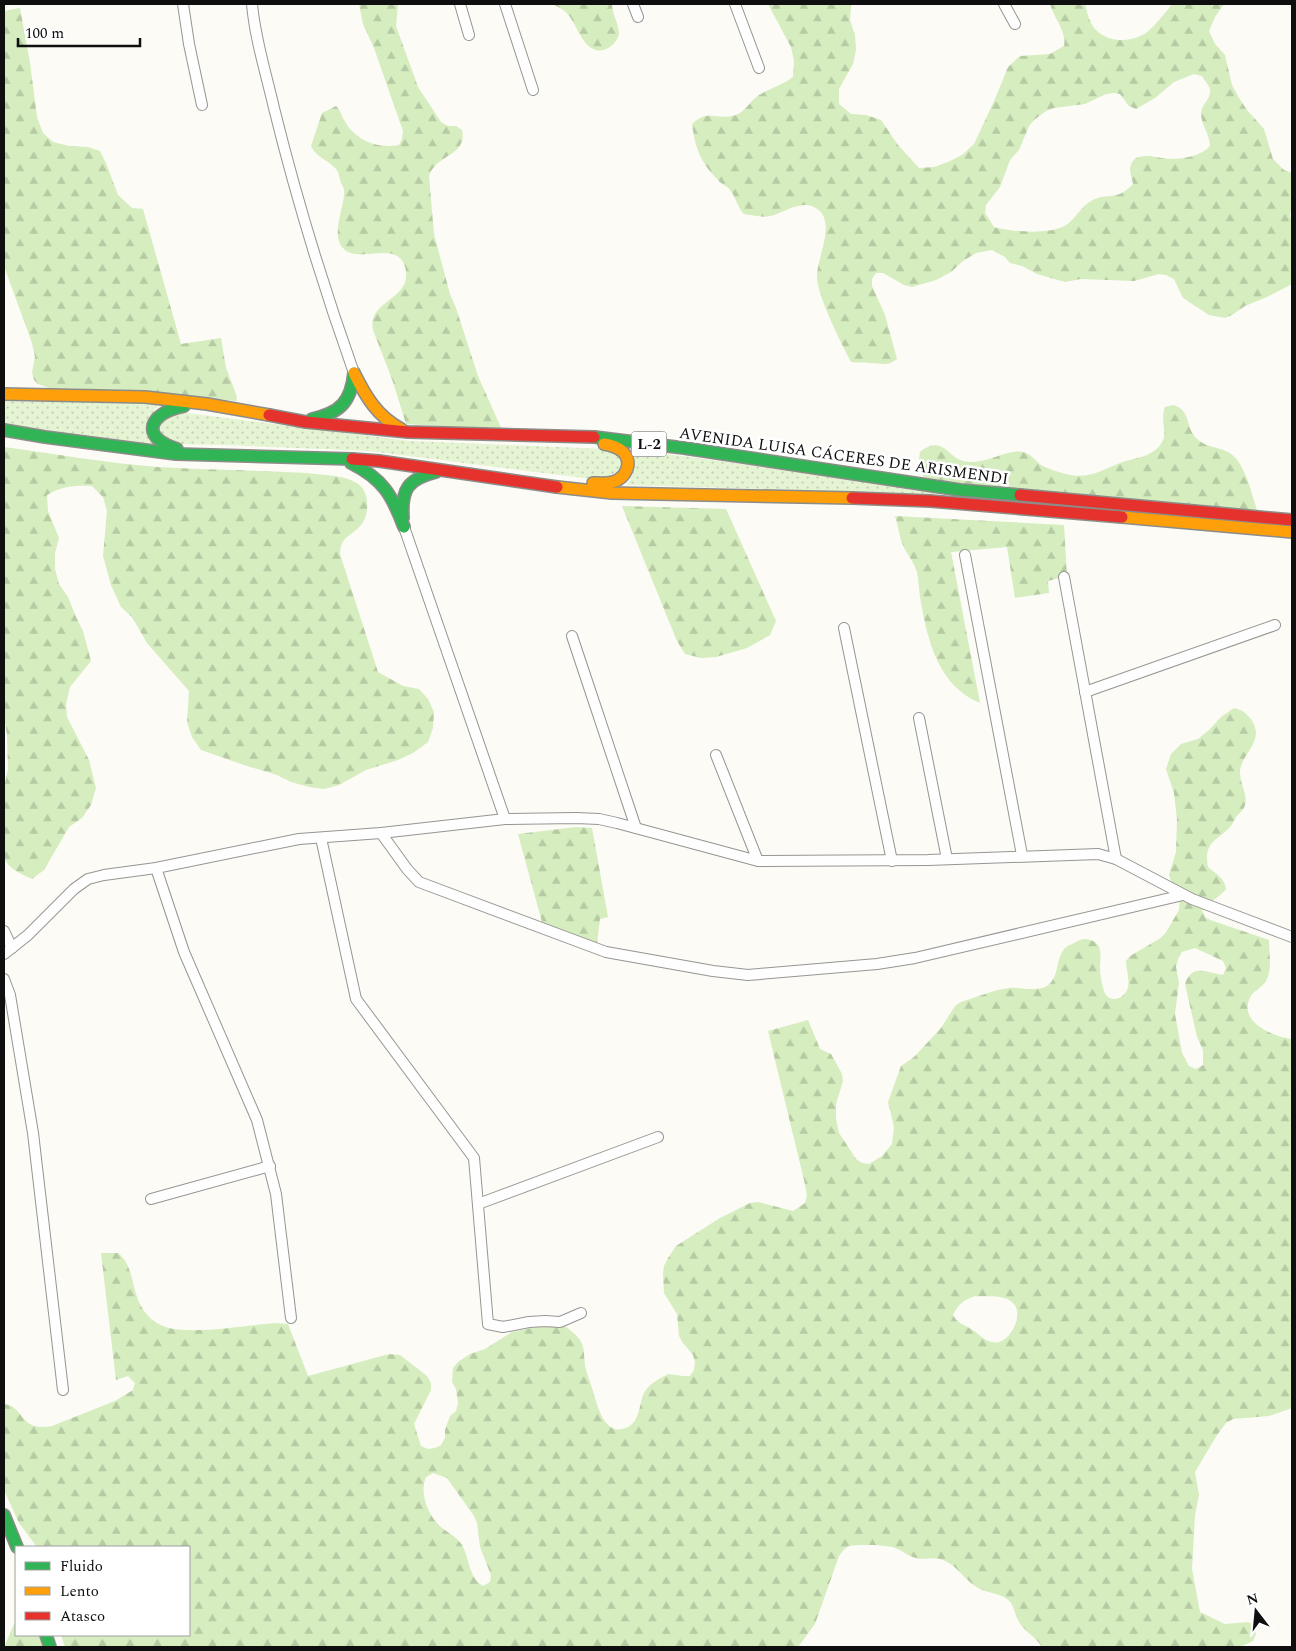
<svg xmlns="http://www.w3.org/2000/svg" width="1296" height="1651" font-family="Spectral,serif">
	<defs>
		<pattern id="grass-dots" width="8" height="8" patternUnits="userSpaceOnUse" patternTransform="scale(1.25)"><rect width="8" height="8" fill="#e5f4d2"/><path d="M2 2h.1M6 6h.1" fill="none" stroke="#c3d0b3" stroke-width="1.8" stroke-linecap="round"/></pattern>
		<pattern id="forest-firs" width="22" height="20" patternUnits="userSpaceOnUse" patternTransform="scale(1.25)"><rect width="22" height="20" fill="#d5edbf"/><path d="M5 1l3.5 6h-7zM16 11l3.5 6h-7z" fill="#b6caa3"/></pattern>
	</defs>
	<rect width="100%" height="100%" fill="#fcfbf5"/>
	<!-- grass -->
	<g fill="url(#grass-dots)">
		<path d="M4,401L155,403L158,406L154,410L153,445L4,425Z"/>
		<path d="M179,412L410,441L608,449L615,451L624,469L600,480L369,451L224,445L173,444L159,433L163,416Z"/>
		<path d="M631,449L967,495L627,485L632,476Z"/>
	</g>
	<!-- forest -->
	<g fill="url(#forest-firs)" fill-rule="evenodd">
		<path d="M359,4H398L396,26L418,87L441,122L448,126H456L462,130C468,156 436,154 429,176L434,234L450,294L456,308L478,376L502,430L406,424L393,382L373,330C367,300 410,301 406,271C400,237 360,265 344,249C329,236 346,204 344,190C344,188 342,185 341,183C340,180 339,175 338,172C332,161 317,159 311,146L322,113L336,106C341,111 341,115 344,120C355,140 376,149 399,145L402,139L403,131L374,48L363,24Z"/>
		<path d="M551,4H612C612,14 619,24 619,34C618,39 614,44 610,47C588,61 579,30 570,17C565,10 558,6 551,4Z"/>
		<path d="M768,4H854L851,6L850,20L855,35L856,50L853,64L839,89V104L851,114L866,115L881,120L898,145L919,168L934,167L948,162L962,155L974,144L995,99L1008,67L1020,56L1050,54L1064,46C1067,32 1054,18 1050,4H1085C1087,12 1089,22 1095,29C1108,43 1130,43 1146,33C1152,29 1168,10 1172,4H1224L1215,17L1209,31L1215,44L1225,55L1232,85L1239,98L1247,110L1264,129L1273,159L1284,170L1292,173V209L1290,214L1292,226V284L1267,297L1245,306L1232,315L1225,318L1209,315L1183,298L1174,279L1166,275L1159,274L1134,281L1081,279L1065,282L1037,274L1022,266L1010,263L1005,257L992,250L976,253L963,261L951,272L936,280L912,287L904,285L883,273H876L872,279V286L885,315L897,359C887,367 881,363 869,363C863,362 858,363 851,362C842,345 815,292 817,274C818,256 838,218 814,207C799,200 784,213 770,216C762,218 752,215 744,214C737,207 736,197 730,190C727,186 721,184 718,180C701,163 695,148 692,124C708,108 718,121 736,115C746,111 750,101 759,95C770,88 783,85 793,77L794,61L791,47ZM1194,74L1202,76C1204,80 1209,85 1210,89C1212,99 1200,105 1201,115C1202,126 1210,135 1210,146C1201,156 1184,159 1170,159C1158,159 1133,148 1130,169C1130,173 1132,179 1133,184C1115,203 1109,191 1091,201C1080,207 1076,219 1066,225C1051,235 1011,232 994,227L985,213L986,205L1000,187L1010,160L1019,150L1029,126L1034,120L1046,111L1054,108L1085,104L1106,94L1114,93L1120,94L1129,106L1136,109L1155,98L1174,82Z"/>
		<path d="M20,8L30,63L37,117L43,133L53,142L69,146L88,147L100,151L106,163L118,195L132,208L143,209L181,344L221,338L226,368L236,394L237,401L133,390L49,388L38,384L34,380L32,372L35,357L32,343L4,266V11Z"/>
		<path d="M1173,405C1191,410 1185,426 1196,438C1206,448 1216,446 1228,452C1245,460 1252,496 1258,513L928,482C919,473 918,464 920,452C943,434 948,458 963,461C986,466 1006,448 1023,452C1031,454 1035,460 1041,465C1048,469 1058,472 1066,474C1089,480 1101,470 1120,463C1135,457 1155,458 1163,440C1167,432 1160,421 1165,407Z"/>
		<path d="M4,447C55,454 107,463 158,467C208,470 257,470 306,473C321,475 355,475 363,489C369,499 369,515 361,525C351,537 341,535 340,554L378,672L403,686L419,689L428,699L434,712L433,728L428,742L413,753L398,760L366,770L339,785L324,789L309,787L291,782L277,775L247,766L201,750L192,737L187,722L189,691L147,643L132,617L121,607L111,585L103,556L107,511L103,497L92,486C75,485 62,486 47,495L48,511L59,538L55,553V569L59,584L68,597L76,617L83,631L91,661L70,687L66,704L67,717L89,760L96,788L91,805L82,818L69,827L44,870L32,879C21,874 9,869 4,858V788L8,769L7,735L4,717Z"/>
		<path d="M622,506L726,509L776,621L770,635L747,648L716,657L701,658L685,654L677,641Z"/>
		<path d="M895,516L1064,525L1067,576L1048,581L1049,593L1015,598L1007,547L951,552L980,703C939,686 928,642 921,603C919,593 919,582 917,572C913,560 907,555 903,545C899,536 898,525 895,516Z"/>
		<path d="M1234,708C1242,710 1245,712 1250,718C1267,740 1242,752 1240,771C1239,782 1248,794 1245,805C1244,810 1239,813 1236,817C1234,820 1233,824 1230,827C1217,841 1203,842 1208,867C1217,875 1224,877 1226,889C1219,898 1208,902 1202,911L1206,918L1213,921L1269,940C1269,952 1272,968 1267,979C1264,987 1255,989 1251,996C1236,1021 1273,1037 1292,1039V1408L1269,1416L1233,1419L1226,1423L1217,1435L1195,1472L1199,1495L1195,1515L1192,1569L1200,1612L1225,1624L1248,1622L1254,1625L1256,1634L1253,1641L1240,1647H1042C1036,1637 1025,1632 1019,1622C1014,1614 1015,1605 1007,1599C999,1593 987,1593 978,1588C967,1582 960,1570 949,1563C934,1554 929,1561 916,1558C907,1556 901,1549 892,1547C886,1545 855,1544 850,1546C845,1547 842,1552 839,1556L815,1624L798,1647H65L61,1635H189V1547H37L19,1523L4,1490V1404C26,1407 18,1432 52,1426L115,1401L133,1390L135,1383L128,1376L116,1380L101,1253H118C134,1266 131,1288 141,1306C145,1314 154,1323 163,1326C186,1336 248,1325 275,1323L288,1324L308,1376L389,1354L400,1355L427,1376L431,1383V1390L414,1424L421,1446L428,1449L435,1448L441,1445L445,1438V1430L450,1416L456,1411L458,1403L456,1389L452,1382L453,1368L458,1362L470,1354L485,1349L512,1332L560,1322C567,1328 575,1333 580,1340C586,1350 583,1359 586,1370C588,1376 590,1382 592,1388C597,1404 604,1439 628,1427C640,1421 639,1404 644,1393C649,1384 659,1379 668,1374L683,1376H690L694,1370L695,1362L693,1355L683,1343L679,1336L677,1314L664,1293L663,1273L664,1266L668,1258L676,1246L720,1218L750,1203L758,1202L793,1211L805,1203L807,1195L804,1180L768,1031L808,1020L820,1049L831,1054L842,1074L843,1081L836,1104V1119L839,1133L856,1159L862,1163L869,1164L882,1156L892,1144L894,1127L888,1102L901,1066L914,1057L941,1028L955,1006L961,1002C977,997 993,990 1009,988C1020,987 1037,992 1047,986C1060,977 1055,959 1065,948C1067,946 1071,945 1074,943C1078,941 1081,939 1085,939C1105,941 1100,956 1100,968C1100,975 1102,985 1104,991C1108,1004 1125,1000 1128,987C1130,980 1126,969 1126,961L1130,956L1159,939L1165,934L1179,910L1180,895L1171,881L1169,875L1176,852L1177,819L1174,793L1166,769L1171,754L1181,744L1198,739L1209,730L1221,717ZM1195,948L1223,961L1226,968L1223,975C1207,973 1192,963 1185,984L1197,1037L1203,1050V1065L1196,1069L1189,1066L1182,1053L1175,1014L1179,983L1176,967L1178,959L1182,952ZM975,1296C986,1297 1005,1294 1013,1303C1024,1313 1012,1339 999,1342C987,1345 980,1334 971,1329C963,1324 958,1324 953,1315C958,1304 964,1300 975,1296ZM433,1473L447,1478L474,1516L477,1523L480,1547L491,1575L490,1582L483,1586C468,1577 470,1559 462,1545C457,1537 448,1533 441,1527C428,1516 419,1493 426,1477Z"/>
		<path d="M576,827L592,828L608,917L600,919L597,943L542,922L518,834Z"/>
		<path d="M16,1620V1635H42L45,1647H4Z"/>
	</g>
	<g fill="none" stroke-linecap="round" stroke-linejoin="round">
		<defs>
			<g id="street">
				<path d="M183,4L189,44L202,105"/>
				<path d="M252,4C255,39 266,73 274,108C296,197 323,286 354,373"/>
				<path d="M460,4L469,35"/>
				<path d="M505,4L533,90"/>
				<path d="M633,4L638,17"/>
				<path d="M735,4L759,68"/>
				<path d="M1004,4L1015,24"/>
				<path d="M404,527L505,819"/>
				<path d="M965,555L1022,855"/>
				<path d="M1064,577L1116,859"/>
				<path d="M844,628L892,861"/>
				<path d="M572,636L636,828"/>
				<path d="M1085,692L1275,625"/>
				<path d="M919,718L947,859"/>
				<path d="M716,755L758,861"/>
				<path d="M381,833L407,869L419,882L606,952L713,971L748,975L877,964L915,958L1183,895"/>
				<path d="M321,838L356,999L474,1158L488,1324L503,1327L529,1322L545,1321L560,1322L581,1313"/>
				<path d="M156,868L184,952L257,1120L276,1194L291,1318"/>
				<path d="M4,931L12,948"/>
				<path d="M4,954L28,935L74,889L88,879L104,875L156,868L299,839L381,833L505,819L576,818L599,819L617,823L758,861L928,860L1098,854L1116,859L1192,899L1292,937"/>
				<path d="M4,979L10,995L33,1133L63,1390"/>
				<path d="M151,1199L270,1166"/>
				<path d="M478,1204L658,1137"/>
			</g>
			<g id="fast">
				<path d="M312,419C340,413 351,402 354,373"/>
				<path d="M4,430L45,437L176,454L352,459"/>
				<path d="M594,437L684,448L960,490L1020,495"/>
				<path d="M177,449C138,437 150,412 184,406"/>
				<path d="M351,463C383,479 392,495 404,527"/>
				<path d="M403,518C401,489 408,479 436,472"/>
				<path d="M4,1515L17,1547"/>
				<path d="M46,1635L50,1647"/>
			</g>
			<g id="slow">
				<path d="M354,373C366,397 377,416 401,429"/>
				<path d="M4,394L145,397L207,404L269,415"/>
				<path d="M593,483C599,483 606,484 613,482C626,478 634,462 622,451C617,447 610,445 604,444"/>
				<path d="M557,487L612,493L852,498"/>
				<path d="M1122,517L1292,532"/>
			</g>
			<g id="jam">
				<path d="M269,415L306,422L408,432L594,437"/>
				<path d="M352,459L379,461L557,487"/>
				<path d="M1020,495L1292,520"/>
				<path d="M852,498L930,501L1122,517"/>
			</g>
		</defs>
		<!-- street casing -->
		<use href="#street" stroke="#969593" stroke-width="12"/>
		<!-- fast casing -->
		<use href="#fast" stroke="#8c8c89" stroke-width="14"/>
		<!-- slow casing -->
		<use href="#slow" stroke="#8c8c89" stroke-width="14"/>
		<!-- jam casing -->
		<use href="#jam" stroke="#8c8c89" stroke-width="14"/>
		<!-- street -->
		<use href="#street" stroke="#fffefe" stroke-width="10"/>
		<!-- fast -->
		<use href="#fast" stroke="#30b455" stroke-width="11"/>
		<!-- slow -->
		<use href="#slow" stroke="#ff9f0a" stroke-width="11"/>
		<!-- jam -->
		<use href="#jam" stroke="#e5322d" stroke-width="11"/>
	</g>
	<g text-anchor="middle" stroke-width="5" stroke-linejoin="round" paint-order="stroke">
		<!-- shield labels -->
		<rect fill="#fff" stroke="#575757" stroke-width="1" x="631.5" y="431.5" width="35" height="25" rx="4"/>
		<g font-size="15" font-weight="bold" fill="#0f0f0f">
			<text x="649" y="449">L-2</text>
		</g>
		<!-- street labels -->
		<g font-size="16" fill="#0f0f0f" stroke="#fff">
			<text transform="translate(844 455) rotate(8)" y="6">AVENIDA LUISA CÁCERES DE ARISMENDI</text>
		</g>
	</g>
	<!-- border -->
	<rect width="1296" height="1651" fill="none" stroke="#0f0f0f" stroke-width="10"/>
	<!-- legend -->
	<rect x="15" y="1546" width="175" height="90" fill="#ffffff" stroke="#9f9f9f"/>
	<rect x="25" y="1562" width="25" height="8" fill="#30b455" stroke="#9f9f9f"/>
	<text x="60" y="1571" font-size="15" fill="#0f0f0f">Fluido</text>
	<rect x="25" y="1587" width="25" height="8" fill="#ff9f0a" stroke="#9f9f9f"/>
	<text x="60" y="1596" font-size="15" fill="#0f0f0f">Lento</text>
	<rect x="25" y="1612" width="25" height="8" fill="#e5322d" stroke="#9f9f9f"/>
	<text x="60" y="1621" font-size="15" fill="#0f0f0f">Atasco</text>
	<!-- north arrow -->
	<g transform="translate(1256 1611) rotate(344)" stroke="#ffffff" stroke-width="4" paint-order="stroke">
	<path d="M0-4L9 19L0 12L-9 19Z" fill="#0f0f0f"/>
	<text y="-8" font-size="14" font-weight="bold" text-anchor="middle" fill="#0f0f0f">N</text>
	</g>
	<!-- scale -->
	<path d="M18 38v8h122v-8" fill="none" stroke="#0f0f0f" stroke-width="2.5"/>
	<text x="25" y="38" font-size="15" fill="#0f0f0f" stroke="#ffffff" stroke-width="4" paint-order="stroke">100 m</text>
</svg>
